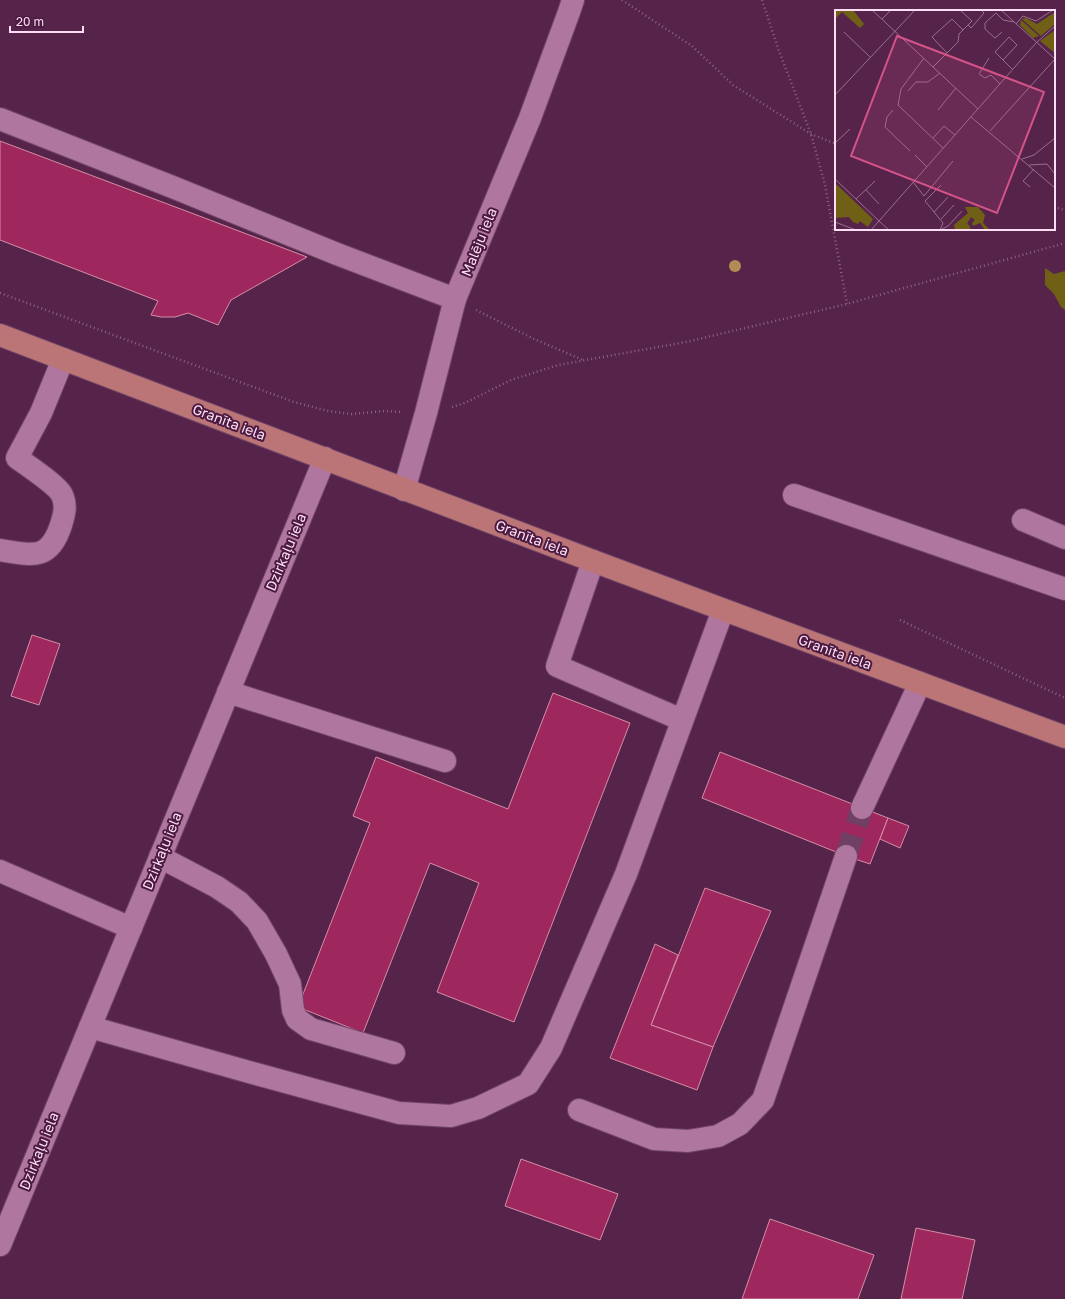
<svg xmlns="http://www.w3.org/2000/svg" width="1065" height="1299" font-family="'Golos Text',sans-serif">
	<rect width="100%" height="100%" fill="#56244a"/>
	<!-- green -->
	<path fill="#6f6016" d="M1045,268L1054,274L1065,271V310L1061,307L1054,294L1045,285Z"/>
	<!-- building -->
	<g fill="#9e275e" stroke="#d58ea6">
		<path d="M0,141L202,217L307,257L231,300L218,325L188,313L175,317H161L151,315L158,301L0,240Z"/>
		<path d="M32,635L60,644L39,705L11,696Z"/>
		<path d="M553,693L630,723L514,1022L437,992L479,883L430,863L363,1033L298,1007L370,823L353,816L376,757L508,809Z"/>
		<path d="M720,752L888,818L870,864L846,856L702,798Z"/>
		<path d="M888,818L909,826L900,848L880,839Z"/>
		<path d="M705,888L771,911L713,1047L651,1025Z"/>
		<path d="M655,944L678,955L651,1025L713,1047L697,1090L610,1058Z"/>
		<path d="M521,1159L618,1194L600,1240L505,1206Z"/>
		<path d="M770,1219L874,1255L858,1299H742Z"/>
		<path d="M916,1228L975,1240L962,1299H901Z"/>
	</g>
	<g fill="none" stroke-linecap="round" stroke-linejoin="round">
		<!-- minor-tunnel -->
		<path stroke="#6f4064" stroke-width="22" stroke-dasharray="22 11" stroke-linecap="butt" d="M846,856L862,808"/>
		<defs>
			<g id="minor">
				<path d="M0,119L175,188L337,254L455,299"/>
				<path d="M404,490L426,413L455,299L530,118L569,12L573,0"/>
				<path d="M794,495L1065,589"/>
				<path d="M1023,520L1065,538"/>
				<path d="M0,550C31,555 49,562 61,525C64,515 67,506 62,495C58,486 27,465 17,458L41,413L63,359"/>
				<path d="M593,561L557,666L682,720"/>
				<path d="M228,692L445,761"/>
				<path d="M862,808L920,683"/>
				<path d="M160,857L217,887L239,902L257,921L276,954L290,984L293,1010L297,1019L311,1029L394,1053"/>
				<path d="M0,871L131,928"/>
				<path d="M90,1027L249,1072L399,1113L451,1116L478,1108L528,1084L551,1048L626,874L723,610"/>
				<path d="M579,1110L654,1139L688,1141L718,1136L740,1124L763,1100L846,856"/>
				<path d="M0,1245L325,458"/>
			</g>
			<path id="major" d="M0,335L593,561L1065,737"/>
		</defs>
		<!-- minor casing -->
		<use href="#minor" stroke="#714567" stroke-width="24"/>
		<!-- major casing -->
		<use href="#major" stroke="#714567" stroke-width="24"/>
		<!-- path -->
		<g stroke="#8e6283" stroke-width="2.5" stroke-dasharray="1 3" stroke-linecap="butt">
			<path d="M622,0L692,46L733,85L811,134L836,144"/>
			<path d="M762,0L779,51L811,134L825,185L847,304"/>
			<path d="M1054,207L1065,210"/>
			<path d="M0,293L294,402L328,411L352,414L385,411L402,412"/>
			<path d="M476,310L534,339L583,360"/>
			<path d="M452,407L465,403L511,380L558,365L686,342L847,304L1065,243"/>
			<path d="M900,620L1065,698"/>
		</g>
		<!-- minor -->
		<use href="#minor" stroke="#af769f" stroke-width="22"/>
		<!-- major -->
		<use href="#major" stroke="#bc7577" stroke-width="22"/>
	</g>
	<!-- trees -->
	<circle fill="#b28c54" cx="735" cy="266" r="6"/>
	<g text-anchor="middle" stroke-width="4" stroke-linejoin="round" paint-order="stroke">
		<!-- street labels -->
		<g font-size="14" fill="#fedef4" stroke="#4b1a40">
			<text transform="translate(479 242) rotate(-68)" y="5">Malēju iela</text>
			<text transform="translate(229 422) rotate(21)" y="5">Granīta iela</text>
			<text transform="translate(532 538) rotate(21)" y="5">Granīta iela</text>
			<text transform="translate(286 552) rotate(-67)" y="5">Dzirkaļu iela</text>
			<text transform="translate(835 652) rotate(20)" y="5">Granīta iela</text>
			<text transform="translate(162 851) rotate(-68)" y="5">Dzirkaļu iela</text>
			<text transform="translate(39 1151) rotate(-68)" y="5">Dzirkaļu iela</text>
		</g>
	</g>
	<!-- overview -->
	<g transform="translate(835 10)">
		<rect width="220" height="220" fill="#56244a"/>
		<path d="M0,0H18L29,14L25,18L7,2L0,9ZM220,2V14L206,26L187,9L191,8L202,14ZM186,10L204,26L198,28L185,15ZM220,20V43L205,31ZM0,173L38,209L33,217L25,211L23,214L18,212L14,207L0,208ZM130,197H143L150,205L148,213L155,220H150L145,213L138,216L137,213L140,210L136,207L132,214L135,216V220L120,219L119,215L133,203Z" fill="#6f6016"/>
		<path fill="none" stroke="#996e8e" stroke-width="1" d="M37,0L143,99M166,0L220,49M47,9L56,0M181,14L188,6L201,11L218,0M133,15L136,18L149,3L146,0M9,22L35,47M167,22L160,28L150,19V13L161,3L168,10L179,12M112,43L97,27L117,9L128,20M89,48L66,79L63,95L108,138M154,48L144,64L150,68L156,65L165,74M168,50L182,35L174,27L160,42L178,60M98,57L123,32L124,24L137,11L125,0M73,81L81,72H93L105,63M0,85L80,0M58,100L52,107L50,117L75,141M103,100L121,78M136,107L220,178M155,121L220,49M98,128L109,116L120,125M0,133L15,119M80,145L92,157M187,149L199,145L220,128M194,155L212,154L220,164M0,169L44,211L201,33L220,16M78,172L89,186L118,151M195,177L188,171L199,159M31,180L44,194M21,189L40,171M99,202L113,187M106,209L119,195M0,212L21,220M107,219L113,216L127,201M36,220L44,211L54,220M105,220L108,213L90,191L106,175"/>
		<path fill="#d45389" fill-opacity="0.15" stroke="#d45389" stroke-width="2" d="M62,26L209,82L162,203L16,146Z"/>
		<rect width="220" height="220" fill="none" stroke="#fedef4" stroke-width="2"/>
	</g>
	<!-- scale -->
	<path d="M10 26v6h73v-6" fill="none" stroke="#fedef4" stroke-width="2"/>
	<text x="16" y="26" font-size="12" fill="#fedef4" stroke="#4b1a40" stroke-width="3" paint-order="stroke">20 m</text>
</svg>
